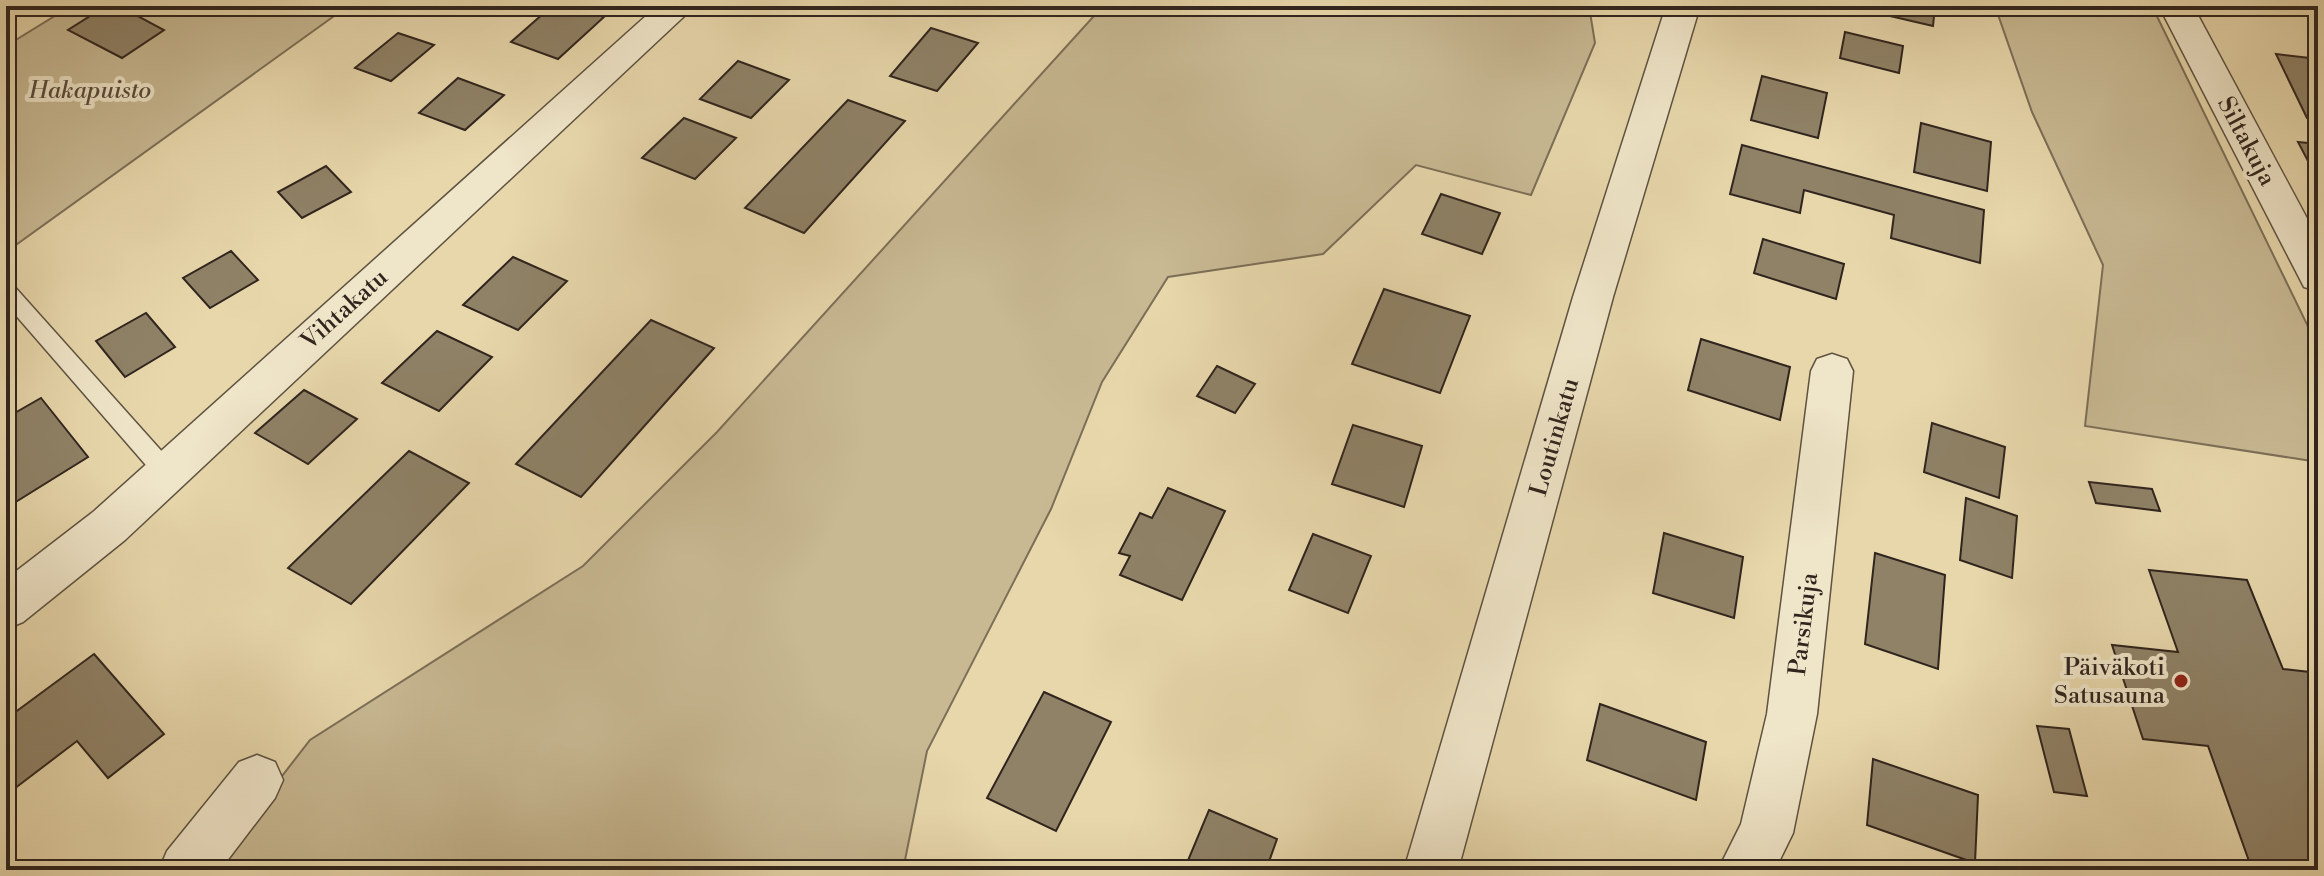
<svg xmlns="http://www.w3.org/2000/svg" width="2324" height="876" font-family="'Libre Bodoni',serif">
	<rect width="100%" height="100%" fill="#e7d7ab"/>
	<filter id="stains"><feTurbulence type="fractalNoise" baseFrequency=".0025" numOctaves="4"/><feColorMatrix values="0 0 0 0 .2 0 0 0 0 .09 0 0 0 0 .02 0 0 0 .5 -.17"/></filter>
	<radialGradient id="worn" r=".72"><stop offset=".6" stop-color="#630" stop-opacity="0"/><stop offset="1" stop-color="#630" stop-opacity=".3"/></radialGradient>
	<!-- green -->
	<g fill="#c8b993" stroke="#7c6f58" stroke-width="2">
		<path d="M71,6H348L6,252V46Z"/>
		<path d="M1103,6H1589L1595,43L1531,195L1416,165L1323,254L1168,277L1102,382L1051,509L927,751L903,870H209L310,740L583,566L717,432Z"/>
		<path d="M1995,6H2152L2318,347V462L2085,426L2103,265L2032,112Z"/>
	</g>
	<!-- building -->
	<g fill="#8f8267" stroke="#30251e" stroke-width="2">
		<path d="M106,6H119L164,30L122,58L68,30Z"/>
		<path d="M552,6H571L604,17L558,59L511,42Z"/>
		<path d="M1847,6H1935L1933,26Z"/>
		<path d="M2284,6H2318V15L2288,12Z"/>
		<path d="M931,28L978,43L937,91L890,76Z"/>
		<path d="M1845,32L1903,46L1899,73L1840,58Z"/>
		<path d="M398,33L434,45L391,81L355,68Z"/>
		<path d="M2276,54L2318,59V119L2307,118Z"/>
		<path d="M738,61L789,80L751,118L700,99Z"/>
		<path d="M1762,76L1827,93L1818,138L1751,120Z"/>
		<path d="M458,78L504,95L465,130L419,113Z"/>
		<path d="M848,100L905,121L804,233L745,208Z"/>
		<path d="M684,118L736,138L695,179L642,158Z"/>
		<path d="M1921,123L1991,142L1987,191L1914,172Z"/>
		<path d="M2298,142L2318,144V180Z"/>
		<path d="M1742,145L1984,210L1980,263L1891,238L1894,215L1804,190L1800,213L1730,194Z"/>
		<path d="M326,166L351,192L302,218L278,192Z"/>
		<path d="M1441,194L1500,213L1482,254L1422,234Z"/>
		<path d="M1763,239L1844,264L1836,299L1754,273Z"/>
		<path d="M231,251L258,280L210,308L183,278Z"/>
		<path d="M513,257L567,281L518,330L463,305Z"/>
		<path d="M1384,289L1470,316L1440,393L1352,364Z"/>
		<path d="M146,313L175,347L125,377L96,341Z"/>
		<path d="M651,320L714,348L581,497L516,464Z"/>
		<path d="M437,331L492,357L439,411L382,383Z"/>
		<path d="M1701,339L1790,367L1780,420L1688,390Z"/>
		<path d="M1217,366L1255,384L1235,413L1197,396Z"/>
		<path d="M304,390L357,419L308,464L255,433Z"/>
		<path d="M41,398L88,457L6,508V418Z"/>
		<path d="M1932,423L2005,447L1999,498L1924,472Z"/>
		<path d="M1353,425L1422,446L1404,507L1332,484Z"/>
		<path d="M409,451L469,483L351,604L288,568Z"/>
		<path d="M2089,482L2152,489L2160,511L2096,503Z"/>
		<path d="M1168,488L1225,511L1182,600L1120,575L1130,556L1119,553L1140,513L1152,518Z"/>
		<path d="M1966,498L2017,516L2012,578L1960,560Z"/>
		<path d="M1664,533L1743,557L1734,618L1653,593Z"/>
		<path d="M1313,534L1371,556L1348,613L1289,590Z"/>
		<path d="M1875,553L1945,575L1938,669L1865,644Z"/>
		<path d="M2149,570L2247,580L2283,669L2318,673V869L2249,861L2208,746L2143,739L2112,645L2178,652Z"/>
		<path d="M94,654L164,734L108,778L77,741L14,789L6,780V719Z"/>
		<path d="M1044,692L1111,722L1056,831L987,798Z"/>
		<path d="M1600,704L1706,742L1696,800L1587,760Z"/>
		<path d="M2037,726L2069,729L2087,796L2054,792Z"/>
		<path d="M1873,759L1978,795L1975,863L1867,825Z"/>
		<path d="M1209,810L1277,839L1266,870H1184Z"/>
	</g>
	<g fill="none" stroke-linecap="round" stroke-linejoin="round">
		<defs>
			<path id="lane" d="M6,282L13,285L174,465L177,472L174,479L166,481L158,479L6,304Z"/>
			<g id="street">
				<path d="M657,6H695L125,540L23,622L6,629V579L93,512Z"/>
				<path d="M1666,6H1700L1613,297L1458,870H1404L1573,297Z"/>
				<path d="M2159,6H2193L2318,239V291L2304,287Z"/>
				<path d="M1832,354L1847,359L1853,371L1817,714L1793,833L1775,870H1718L1741,824L1767,714L1811,371L1817,359Z"/>
				<path d="M257,755L275,762L283,780L275,798L220,870H159L167,851L239,762Z"/>
			</g>
		</defs>
		<!-- lane casing -->
		<use href="#lane" stroke="#5e5241" stroke-width="3"/>
		<!-- street casing -->
		<use href="#street" stroke="#5e5241" stroke-width="3"/>
		<!-- lane -->
		<use href="#lane" fill="#efe5c8" fill-rule="evenodd"/>
		<!-- street -->
		<use href="#street" fill="#efe5c8" fill-rule="evenodd"/>
	</g>
	<!-- markers -->
	<circle fill="#8f2418" stroke="#efe5c8" stroke-width="3" cx="2181" cy="681" r="8"/>
	<g text-anchor="middle" stroke-width="8" stroke-linejoin="round" paint-order="stroke">
		<!-- park labels -->
		<g font-size="24" font-style="italic" fill="#564a3b" stroke="#efe5c8">
			<text x="90" y="98">Hakapuisto</text>
		</g>
		<!-- street labels -->
		<g font-size="24" fill="#30251e" stroke="#efe5c8">
			<text transform="translate(2247 141) rotate(62)" y="8">Siltakuja</text>
			<text transform="translate(344 309) rotate(-42)" y="8">Vihtakatu</text>
			<text transform="translate(1554 437) rotate(-74)" y="8">Loutinkatu</text>
			<text transform="translate(1803 624) rotate(-83)" y="8">Parsikuja</text>
		</g>
		<!-- poi labels -->
		<g font-size="24" fill="#30251e" stroke="#efe5c8" text-anchor="end">
			<text x="2165" y="675">Päiväkoti<tspan x="2165" dy="28">Satusauna</tspan></text>
		</g>
	</g>
	<!-- margin -->
	<rect width="2324" height="876" fill="none" stroke="#e7d7ab" stroke-width="32"/>
	<rect x="8" y="8" width="2308" height="860" fill="none" stroke="#30251e" stroke-width="4"/>
	<rect x="16" y="16" width="2292" height="844" fill="none" stroke="#30251e" stroke-width="2"/>
	<rect width="100%" height="100%" filter="url(#stains)"/>
	<rect width="100%" height="100%" fill="url(#worn)"/>
</svg>
